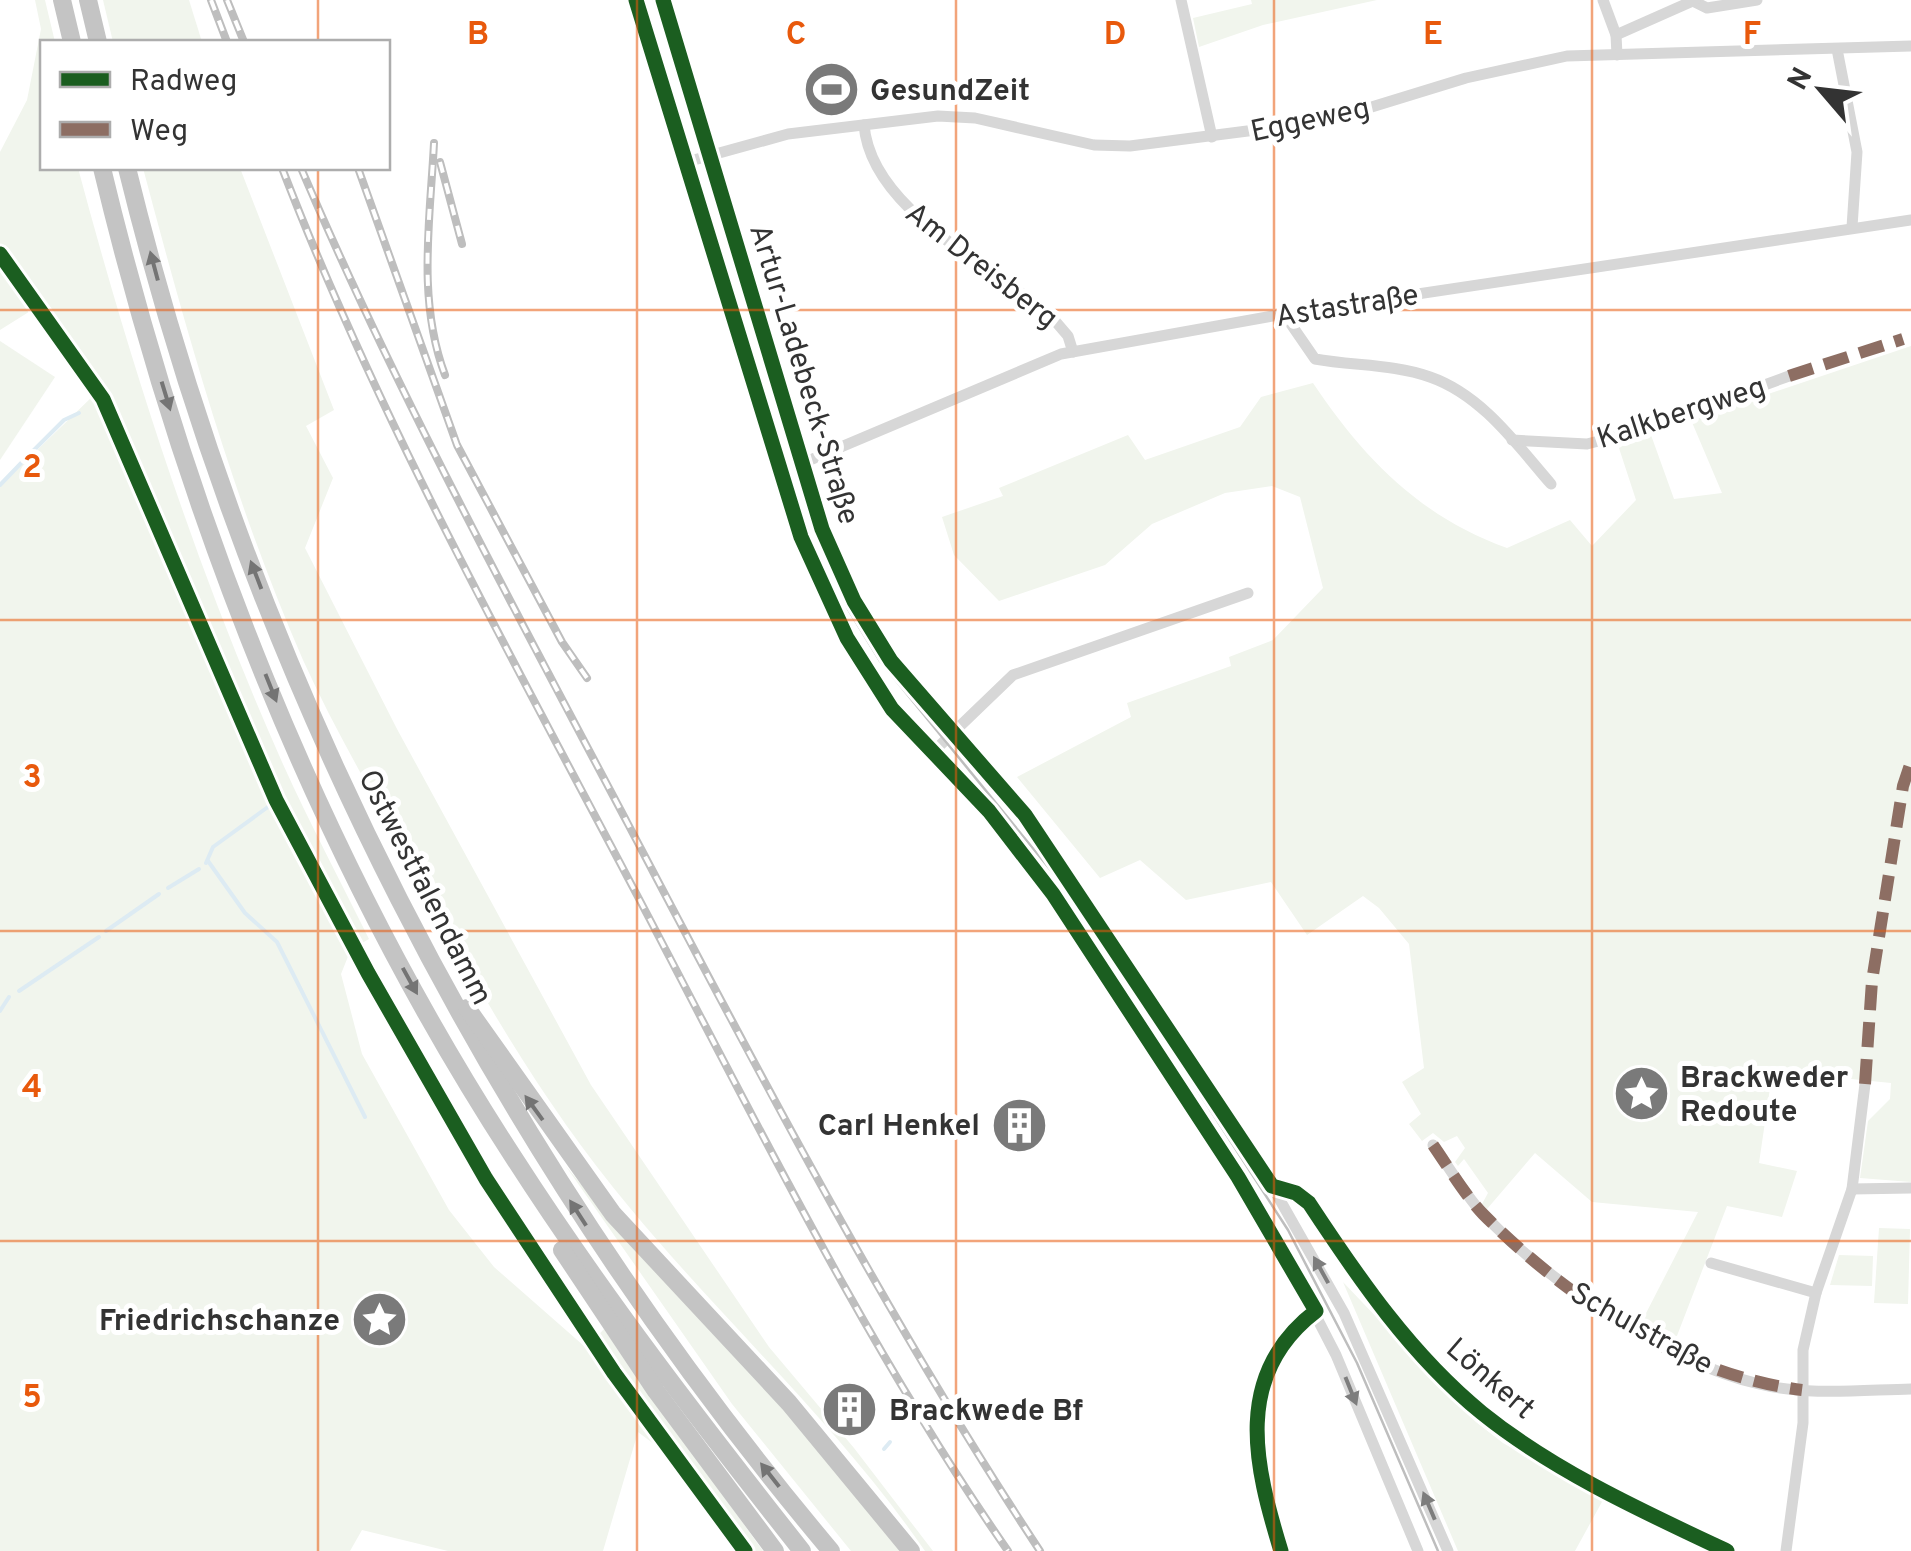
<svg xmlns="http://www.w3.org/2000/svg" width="1911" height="1551" font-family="Overpass,sans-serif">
	<rect width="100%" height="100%" fill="#fff"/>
	<!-- green -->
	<g fill="#f1f5ed">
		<path d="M35,0H45L55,42H42V168H78C132,370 197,571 282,762C309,822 340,880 369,939L357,946L311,857L305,860L351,949L341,974L362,1054L449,1210L494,1267L600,1360L667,1454L638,1432L603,1551H448L362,1530L350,1551H0V486L94,395L88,367L40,305L0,330V152L27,100L41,29Z"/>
		<path d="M103,0H189L202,42H113Z"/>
		<path d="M1251,0H1377L1263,25L1199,47L1193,18L1252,4Z"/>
		<path d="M143,168H240L334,410L306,426L333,478L305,548L397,729L591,1085L769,1347L854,1448L933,1551H925C839,1426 726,1324 630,1208C543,1104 476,987 412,867C376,799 335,731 303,660C234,502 187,334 143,168Z"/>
		<path d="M0,341L55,377L0,460Z"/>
		<path d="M1911,346V1182L1860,1178L1868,1121L1890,1099L1891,1083L1831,1077L1770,1088L1759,1163L1797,1171L1782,1217L1727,1206L1675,1341L1641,1323L1698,1212L1592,1202L1535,1153L1487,1209L1482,1204L1488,1193L1464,1159L1458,1166L1455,1162L1465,1148L1457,1136L1444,1142L1433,1133L1422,1141L1409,1124L1421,1114L1402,1082L1424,1068L1409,944L1379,908L1363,896L1307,935L1271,882L1186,900L1140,860L1100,878L1017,777L1131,717L1127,703L1231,666L1229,657L1273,640L1323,588L1300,497L1272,486L1225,493L1152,524L1105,565L999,601L954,555L942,517L1003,496L999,488L1128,435L1145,460L1240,427L1261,397L1313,383C1362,456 1418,516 1507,548L1570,520L1592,546L1636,500L1618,445L1651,435L1674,499L1722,493L1691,420Z"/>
		<path d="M565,1165L614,1224L756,1374L902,1551H851L732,1404Z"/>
		<path d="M1879,1228L1910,1229L1908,1304L1874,1303Z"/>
		<path d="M1839,1255L1873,1256L1872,1286L1830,1285Z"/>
		<path d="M1343,1282L1476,1422L1503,1443L1603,1500L1575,1551H1458Z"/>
		<path d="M604,1329L763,1551H753L595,1339Z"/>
	</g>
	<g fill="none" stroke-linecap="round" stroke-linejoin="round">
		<!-- stream -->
		<g stroke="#ddebf3" stroke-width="4">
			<path d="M29,455L64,420L79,413"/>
			<path d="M0,485L26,458"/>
			<path d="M208,861L245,913L277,942L365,1117"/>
			<path d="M206,863L213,847L272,804L238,728"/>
			<path d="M168,888L199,869"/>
			<path d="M106,931L159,894"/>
			<path d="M19,991L99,937"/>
			<path d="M0,1011L9,997"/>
			<path d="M884,1449L890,1442"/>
		</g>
		<!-- minor -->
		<g stroke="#d7d7d7" stroke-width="11">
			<path d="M636,0L801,537L847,638L892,709L989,811L1053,894L1270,1227L1336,1355L1418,1551"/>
			<path d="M663,0L818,516L842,577L891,661L1025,815L1272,1186L1344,1313L1448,1551"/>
			<path d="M1181,0L1212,137"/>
			<path d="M1603,0L1616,35L1617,55"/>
			<path d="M1693,1L1707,8L1757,0"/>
			<path d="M1616,35L1695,0"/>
			<path d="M1837,49L1857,152L1852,227"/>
			<path d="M864,125C871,210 991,265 1050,315L1068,336L1073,352"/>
			<path d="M683,163L788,134L938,116L975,118L1094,145L1130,146L1326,121L1466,78L1567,56L1911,46"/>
			<path d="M1284,314L1315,359C1353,366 1394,364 1430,377C1482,395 1517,445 1551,484"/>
			<path d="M1512,440L1587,444L1641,430L1789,376"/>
			<path d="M803,463L1061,354L1284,314L1911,220"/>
			<path d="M933,752L1013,675L1248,593"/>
			<path d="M1433,1145C1449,1167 1464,1193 1482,1213C1546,1280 1668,1363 1759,1384C1808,1396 1861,1390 1911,1389"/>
			<path d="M1273,1187L1296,1193L1309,1203C1359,1279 1411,1355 1482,1413C1554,1471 1644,1512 1727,1551"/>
			<path d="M1852,1189L1911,1188"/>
			<path d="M1711,1263L1816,1293"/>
			<path d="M1281,1551C1255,1466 1232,1375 1316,1311"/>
			<path d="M1786,1551L1803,1423V1350L1816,1293L1852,1189L1865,1084"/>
		</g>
		<!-- highway -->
		<g stroke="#c4c4c4" stroke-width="18">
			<path d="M62,0L72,42"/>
			<path d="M88,0L98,42"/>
			<path d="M102,168C185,514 319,859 514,1158C602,1295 701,1423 802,1551"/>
			<path d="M127,168C252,677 494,1150 831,1551"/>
			<path d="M467,1008L613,1214L789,1403L911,1551"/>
			<path d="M562,1250L656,1391L775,1551"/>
		</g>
		<!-- tram -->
		<path stroke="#bebebe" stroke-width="2.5" d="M654,0L814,530L848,609L880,661L1071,895L1288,1230L1357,1363L1438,1551"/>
		<defs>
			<g id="rail">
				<path d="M211,0L227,42"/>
				<path d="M227,0L244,42"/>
				<path d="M434,143C430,221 417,300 445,375"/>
				<path d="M440,162L462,244"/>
				<path d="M282,168C379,420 511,656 637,895C754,1117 864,1344 1008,1551"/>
				<path d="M301,168C397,393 514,608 628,824C758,1071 886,1317 1040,1551"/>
				<path d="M358,168L457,445L562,642L587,678"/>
			</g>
		</defs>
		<!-- rail casing -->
		<use href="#rail" stroke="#bebebe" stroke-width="8"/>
		<!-- rail -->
		<use href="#rail" stroke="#fff" stroke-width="4" stroke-dasharray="11" stroke-linecap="butt"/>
		<!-- quiet -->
		<g stroke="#8d6e63" stroke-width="12" stroke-dasharray="25 12" stroke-linecap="butt">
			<path d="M1789,376L1903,339"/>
			<path d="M1865,1084L1872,981L1903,786L1911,762"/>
			<path d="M1433,1145C1449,1168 1464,1194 1483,1214C1567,1299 1683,1375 1802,1390"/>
		</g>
		<defs>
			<g id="cycleway">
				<path d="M636,0L801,537L847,638L892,709L989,811L1053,894L1238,1177L1316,1311C1232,1375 1255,1466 1281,1551"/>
				<path d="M663,0L822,529L854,601L891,661L1025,815L1272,1186L1296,1193L1309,1203C1359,1279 1411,1355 1482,1413C1554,1471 1644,1512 1727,1551"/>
				<path d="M0,254L103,399L276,800L368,973L486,1179L614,1373L745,1551"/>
			</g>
		</defs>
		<!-- cycleway casing -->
		<use href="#cycleway" stroke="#fff" stroke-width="21"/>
		<!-- cycleway -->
		<use href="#cycleway" stroke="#1b5e20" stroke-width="15"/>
	</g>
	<!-- one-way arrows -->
	<defs><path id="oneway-solid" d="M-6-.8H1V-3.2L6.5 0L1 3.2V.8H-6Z" transform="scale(2.5)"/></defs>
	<g fill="#747474">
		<use href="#oneway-solid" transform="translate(154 266) rotate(-105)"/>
		<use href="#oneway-solid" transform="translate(166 396) rotate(73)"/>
		<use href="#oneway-solid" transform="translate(256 575) rotate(-111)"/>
		<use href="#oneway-solid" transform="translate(271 688) rotate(68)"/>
		<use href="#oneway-solid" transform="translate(410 981) rotate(61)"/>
		<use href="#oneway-solid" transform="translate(534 1108) rotate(-126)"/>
		<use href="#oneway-solid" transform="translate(578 1213) rotate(-123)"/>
		<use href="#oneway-solid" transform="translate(770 1475) rotate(-128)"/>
	</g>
	<g fill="#7d7d7d">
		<use href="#oneway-solid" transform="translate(1321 1270) rotate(-119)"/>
		<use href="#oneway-solid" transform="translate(1351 1391) rotate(68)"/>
		<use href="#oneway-solid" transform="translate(1429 1506) rotate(-113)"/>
	</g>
	<!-- grid -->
	<path fill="none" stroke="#e8590c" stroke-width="2.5" stroke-opacity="0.55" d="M318,0V42M637,0V1551M956,0V1551M1274,0V1551M1592,0V1551M318,168V1551M0,310H1911M0,620H1911M0,931H1911M0,1241H1911"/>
	<!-- icons -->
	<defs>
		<symbol id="stadium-disc" viewBox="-11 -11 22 22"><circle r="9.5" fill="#7a7a7a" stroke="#fff"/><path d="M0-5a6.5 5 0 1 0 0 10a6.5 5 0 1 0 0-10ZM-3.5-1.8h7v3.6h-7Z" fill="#fff"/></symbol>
		<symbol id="sight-disc" viewBox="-11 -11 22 22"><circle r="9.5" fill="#7a7a7a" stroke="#fff"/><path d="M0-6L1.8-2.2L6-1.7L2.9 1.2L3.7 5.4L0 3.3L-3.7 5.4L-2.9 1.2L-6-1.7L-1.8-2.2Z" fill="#fff"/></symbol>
		<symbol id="building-disc" viewBox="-11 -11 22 22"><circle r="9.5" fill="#7a7a7a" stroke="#fff"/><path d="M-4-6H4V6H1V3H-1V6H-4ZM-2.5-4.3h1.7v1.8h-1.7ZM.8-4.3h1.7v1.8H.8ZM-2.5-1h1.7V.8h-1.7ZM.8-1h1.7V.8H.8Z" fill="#fff"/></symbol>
	</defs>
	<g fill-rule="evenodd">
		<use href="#stadium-disc" x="800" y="58" width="63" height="63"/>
		<use href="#sight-disc" x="1610" y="1062" width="63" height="63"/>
		<use href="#building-disc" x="988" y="1094" width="63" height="63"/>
		<use href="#sight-disc" x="348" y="1288" width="63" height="63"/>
		<use href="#building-disc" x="818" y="1378" width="63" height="63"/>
	</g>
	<g text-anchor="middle" stroke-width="10" stroke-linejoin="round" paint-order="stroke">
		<!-- poi labels -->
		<g font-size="30" font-weight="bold" fill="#333" stroke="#fff" text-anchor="start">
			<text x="870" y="100">GesundZeit</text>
			<text x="1680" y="1087">Brackweder<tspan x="1680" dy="34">Redoute</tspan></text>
			<text x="980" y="1135" text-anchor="end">Carl Henkel</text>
			<text x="340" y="1330" text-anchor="end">Friedrichschanze</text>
			<text x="889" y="1420">Brackwede Bf</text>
		</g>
		<!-- street labels -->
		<g font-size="30" fill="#333" stroke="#fff">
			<text transform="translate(1310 119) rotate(-12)" y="10">Eggeweg</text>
			<text transform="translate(982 265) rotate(38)" y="10">Am Dreisberg</text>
			<text transform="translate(1347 305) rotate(-9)" y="10">Astastraße</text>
			<text transform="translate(805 374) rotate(73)" y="10">Artur-Ladebeck-Straße</text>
			<text transform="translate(1681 412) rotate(-18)" y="10">Kalkbergweg</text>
			<text transform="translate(426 887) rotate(63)" y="10">Ostwestfalendamm</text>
			<text transform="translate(1642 1328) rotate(29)" y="10">Schulstraße</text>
			<text transform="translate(1491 1378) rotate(41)" y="10">Lönkert</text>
		</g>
	</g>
	<g font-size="32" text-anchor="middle" font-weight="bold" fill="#e8590c" stroke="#fff" stroke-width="10" stroke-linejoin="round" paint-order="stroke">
		<text x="478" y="44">B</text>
		<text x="796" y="44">C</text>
		<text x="1115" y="44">D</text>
		<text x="1433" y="44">E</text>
		<text x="1752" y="44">F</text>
		<text x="32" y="477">2</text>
		<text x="32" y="787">3</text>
		<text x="32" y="1097">4</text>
		<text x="32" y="1407">5</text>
	</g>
	<!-- legend -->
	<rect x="40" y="40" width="350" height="130" fill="#ffffff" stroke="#adadad" stroke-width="2.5"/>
	<rect x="60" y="72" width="50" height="15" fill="#1b5e20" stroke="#adadad" stroke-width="2.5"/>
	<text x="130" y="90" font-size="30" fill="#333333">Radweg</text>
	<rect x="60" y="122" width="50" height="15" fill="#8d6e63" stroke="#adadad" stroke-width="2.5"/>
	<text x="130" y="140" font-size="30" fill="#333333">Weg</text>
	<!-- north arrow -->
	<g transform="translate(1821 90) rotate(298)" stroke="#ffffff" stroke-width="8" paint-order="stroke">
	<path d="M0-8L18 38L0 25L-18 38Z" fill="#333333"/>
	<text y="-15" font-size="28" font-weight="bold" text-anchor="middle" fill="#333333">N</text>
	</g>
</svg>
